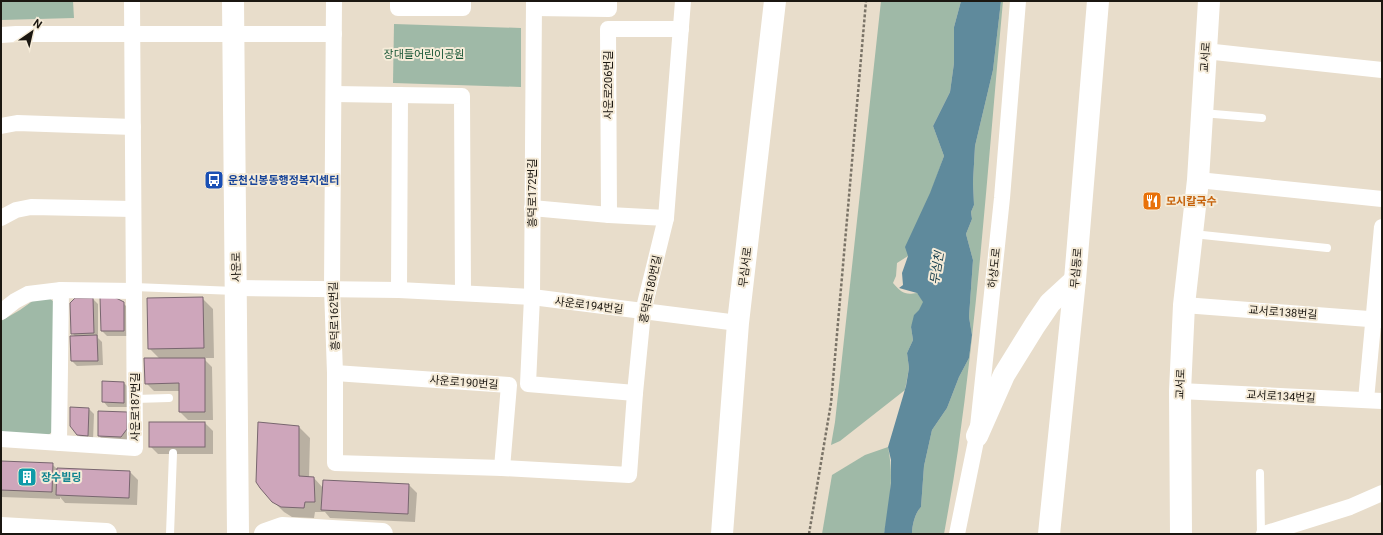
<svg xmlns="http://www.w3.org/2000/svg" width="1383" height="535" font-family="Roboto,'Noto Sans KR',sans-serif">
	<rect width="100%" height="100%" fill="#e8ddcb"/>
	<!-- green -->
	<g fill="#9fb9a7">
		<path d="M1,1H73L74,18L1,20Z"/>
		<path d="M881,1H961L954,27V63L950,92L933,126L944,156L908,256L897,263L896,276L893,283C902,293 904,295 917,293L924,302L911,327L913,340L907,353L909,368L905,390L840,441L831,445L835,422Z"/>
		<path d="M1001,1H1003C989,151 979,301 958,450C954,478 949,506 944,534H912C912,525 915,513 921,507L924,466L932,430L947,408L959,377L969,358L972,335L969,317L973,260L966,234L972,219L971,212L974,205L973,182L975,146L993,70Z"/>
		<path d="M394,24L521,28V87L393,83Z"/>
		<path d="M49,298L58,305L57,428L47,436L1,433V321L20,310L34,300Z"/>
		<path d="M888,447C894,475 890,506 884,534H822L832,475L865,455Z"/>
	</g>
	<!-- water -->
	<path fill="#5f8a9c" d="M961,1H1001L993,70L975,146L973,182L974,205L971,212L972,219L966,234L973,260L969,317L972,335L969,358L959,377L947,408L932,430L924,466L921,507C915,513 912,525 912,534H884L891,483V460L888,447L906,386L909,368L907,353L913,340L911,327L914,315L919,310L923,302L917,293L899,288L903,285L902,273L908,256L905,247L930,193L944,156L933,126L950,92L954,63V27Z"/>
	<!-- shadow -->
	<g fill="#0003">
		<path d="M102,298L123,303L129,309V336H107L102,331Z"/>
		<path d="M202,298L213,309L214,358H203L212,367L213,420H188L180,412V391H154L146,383L160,359L149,348Z"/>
		<path d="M93,299L98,304V338L102,342L103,365L77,366L72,361L71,337H76L72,333Z"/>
		<path d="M124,383L129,388L128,407H108L103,401Z"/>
		<path d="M89,409L94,414L93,441L84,440L78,435Z"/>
		<path d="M127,413L132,435L126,441H104L99,436Z"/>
		<path d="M205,423L213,431V454H158L150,446Z"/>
		<path d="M259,423L299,427L310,438L309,478H314L323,488L409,485L417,493L415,522L330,518L325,512H315L314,518L292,517L284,512L273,501Z"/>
		<path d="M1,462L52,464L57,469L130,472L138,480L137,505L65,503L60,497V499L1,497Z"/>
	</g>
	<!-- building -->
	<g fill="#cea6bb" stroke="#78666f">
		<path d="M100,297H114L124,302V331H101Z"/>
		<path d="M203,297L204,348L148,349L147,298Z"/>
		<path d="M75,298H93L94,333L71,334L70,303Z"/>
		<path d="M97,335L98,361H71L70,336Z"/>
		<path d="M144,358H205V412H179V383L145,384Z"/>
		<path d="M102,381L124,382V403L102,402Z"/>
		<path d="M70,407L89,408L88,436L77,435L70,426Z"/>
		<path d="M98,411L127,412V429L121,437L98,436Z"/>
		<rect x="149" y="422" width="56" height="25"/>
		<path d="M258,422L299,426V476L314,477L315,502H305L304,508L281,507L272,502L260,488L256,482Z"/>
		<path d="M1,461L53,463L52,492L1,490Z"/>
		<path d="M57,468L130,471L129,498L56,495Z"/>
		<path d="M323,480L409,484L408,514L321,510Z"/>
	</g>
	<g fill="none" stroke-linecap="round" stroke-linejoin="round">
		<!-- path -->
		<path stroke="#7a7367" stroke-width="2.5" stroke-dasharray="3 2" stroke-linecap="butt" d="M809,534L831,403L866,1"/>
		<!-- lane -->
		<g stroke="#fff" stroke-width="8">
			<path d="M1202,113L1262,118"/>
			<path d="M1193,234L1327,248"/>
			<path d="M134,287L235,291"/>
			<path d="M135,399L169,398"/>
			<path d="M1260,473L1261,534"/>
			<path d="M170,534L173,453"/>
		</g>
		<!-- street -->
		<g stroke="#fff" stroke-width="16">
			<path d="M334,1L332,289L335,373V463L502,468L629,475L635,393L643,312L666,218L683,1"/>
			<path d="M398,1V8H463V1"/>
			<path d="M534,1L532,297L528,384L635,393"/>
			<path d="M534,8L609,9V1"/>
			<path d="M1,35L16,34H334"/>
			<path d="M1205,51L1382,70"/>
			<path d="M334,94L462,96L463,293"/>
			<path d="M1,126L17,123L133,127"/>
			<path d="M1198,180L1382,199"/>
			<path d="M532,208L609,215L666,218"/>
			<path d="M609,215L608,29H681"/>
			<path d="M1,218L16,210L31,207L133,209"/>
			<path d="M237,288L399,290L532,297L738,323"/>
			<path d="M399,290L400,95"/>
			<path d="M1184,305L1382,320"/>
			<path d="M1,312L15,301L28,294L61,290L134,291"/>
			<path d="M335,373L509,385L502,468"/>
			<path d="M1180,391L1382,401"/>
			<path d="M1366,400L1382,227"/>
			<path d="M1,439L135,448L132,1"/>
			<path d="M59,443L61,290"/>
			<path d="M957,534L977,436L1002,198L1018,1"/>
			<path d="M1264,534L1350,507L1382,493"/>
		</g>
		<!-- secondary -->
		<g stroke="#fff" stroke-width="22">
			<path d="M233,1L238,534"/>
			<path d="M977,436L1004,375L1035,325L1050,303L1075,280"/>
			<path d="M1,528L106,534"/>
			<path d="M265,534L282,528L382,534"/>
			<path d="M722,534L738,323L775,1"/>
			<path d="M1049,534L1075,280L1098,1"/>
			<path d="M1181,534L1180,391L1184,305L1198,180L1209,1"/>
		</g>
	</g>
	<!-- icons -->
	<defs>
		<symbol id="bus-square" viewBox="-11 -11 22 22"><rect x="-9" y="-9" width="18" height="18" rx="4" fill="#1a4fb4" stroke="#f5ebd8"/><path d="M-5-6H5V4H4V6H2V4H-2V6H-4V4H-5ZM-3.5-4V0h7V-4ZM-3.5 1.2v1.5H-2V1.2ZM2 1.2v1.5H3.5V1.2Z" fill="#fff"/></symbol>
		<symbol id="restaurant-square" viewBox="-11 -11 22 22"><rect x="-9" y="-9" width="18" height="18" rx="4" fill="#e8710a" stroke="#f5ebd8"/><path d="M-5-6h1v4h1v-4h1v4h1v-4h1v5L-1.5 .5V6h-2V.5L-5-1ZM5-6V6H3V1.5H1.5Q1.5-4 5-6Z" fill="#fff"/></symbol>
		<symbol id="building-square" viewBox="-11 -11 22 22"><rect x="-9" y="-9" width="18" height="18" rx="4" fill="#0f9aa8" stroke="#f5ebd8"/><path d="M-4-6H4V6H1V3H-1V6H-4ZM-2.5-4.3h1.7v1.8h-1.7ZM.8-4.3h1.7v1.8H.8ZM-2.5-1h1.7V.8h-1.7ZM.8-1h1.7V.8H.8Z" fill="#fff"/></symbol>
	</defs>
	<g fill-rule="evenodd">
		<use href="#bus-square" x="203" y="169" width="22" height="22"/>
		<use href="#restaurant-square" x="1141" y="190" width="22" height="22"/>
		<use href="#building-square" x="16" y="466" width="22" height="22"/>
	</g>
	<g text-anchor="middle" stroke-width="4" stroke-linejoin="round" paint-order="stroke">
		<!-- park labels -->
		<g font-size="11" fill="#155433" stroke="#f5ebd8">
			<text x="424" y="58">장대들어린이공원</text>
		</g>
		<!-- street labels -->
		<g font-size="11" fill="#1b1711" stroke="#f5ebd8">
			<text transform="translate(1205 57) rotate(-86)" y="4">교서로</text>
			<text transform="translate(608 85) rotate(-90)" y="4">사운로206번길</text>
			<text transform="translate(532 193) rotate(-90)" y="4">흥덕로172번길</text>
			<text transform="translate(236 267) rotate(-91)" y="4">사운로</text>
			<text transform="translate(745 267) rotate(-83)" y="4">무심서로</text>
			<text transform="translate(994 268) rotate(-84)" y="4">하상도로</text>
			<text transform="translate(1076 268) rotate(-85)" y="4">무심동로</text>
			<text transform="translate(650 289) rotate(-78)" y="4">흥덕로180번길</text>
			<text transform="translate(589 305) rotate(7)" y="4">사운로194번길</text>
			<text transform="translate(1283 312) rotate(4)" y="4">교서로138번길</text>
			<text transform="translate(334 316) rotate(-92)" y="4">흥덕로162번길</text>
			<text transform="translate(464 382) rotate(4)" y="4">사운로190번길</text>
			<text transform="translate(1180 384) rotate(-88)" y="4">교서로</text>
			<text transform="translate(1281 396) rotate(3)" y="4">교서로134번길</text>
			<text transform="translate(135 407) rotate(-90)" y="4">사운로187번길</text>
		</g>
		<!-- transit labels -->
		<g font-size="11" font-weight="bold" fill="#164399" stroke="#f5ebd8" text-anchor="start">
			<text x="228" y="184">운천신봉동행정복지센터</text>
		</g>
		<!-- food labels -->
		<g font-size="11" font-weight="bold" fill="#c56008" stroke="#f5ebd8" text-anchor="start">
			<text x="1166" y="205">모시칼국수</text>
		</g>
		<!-- culture labels -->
		<g font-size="11" font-weight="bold" fill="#0d838f" stroke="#f5ebd8" text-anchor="start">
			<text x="41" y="481">장수빌딩</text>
		</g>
		<!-- water labels -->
		<g font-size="12" font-style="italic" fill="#113948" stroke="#f5ebd8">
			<text transform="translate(937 268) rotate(-81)" y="4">무심천</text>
		</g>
	</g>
	<!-- border -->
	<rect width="1383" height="535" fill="none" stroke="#1b1711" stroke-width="4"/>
	<!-- north arrow -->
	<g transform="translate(32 32) rotate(34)" stroke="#f5ebd8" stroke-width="3" paint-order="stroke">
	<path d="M0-3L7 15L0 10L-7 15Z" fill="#1b1711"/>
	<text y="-6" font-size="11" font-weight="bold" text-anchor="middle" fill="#1b1711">N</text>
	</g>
</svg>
